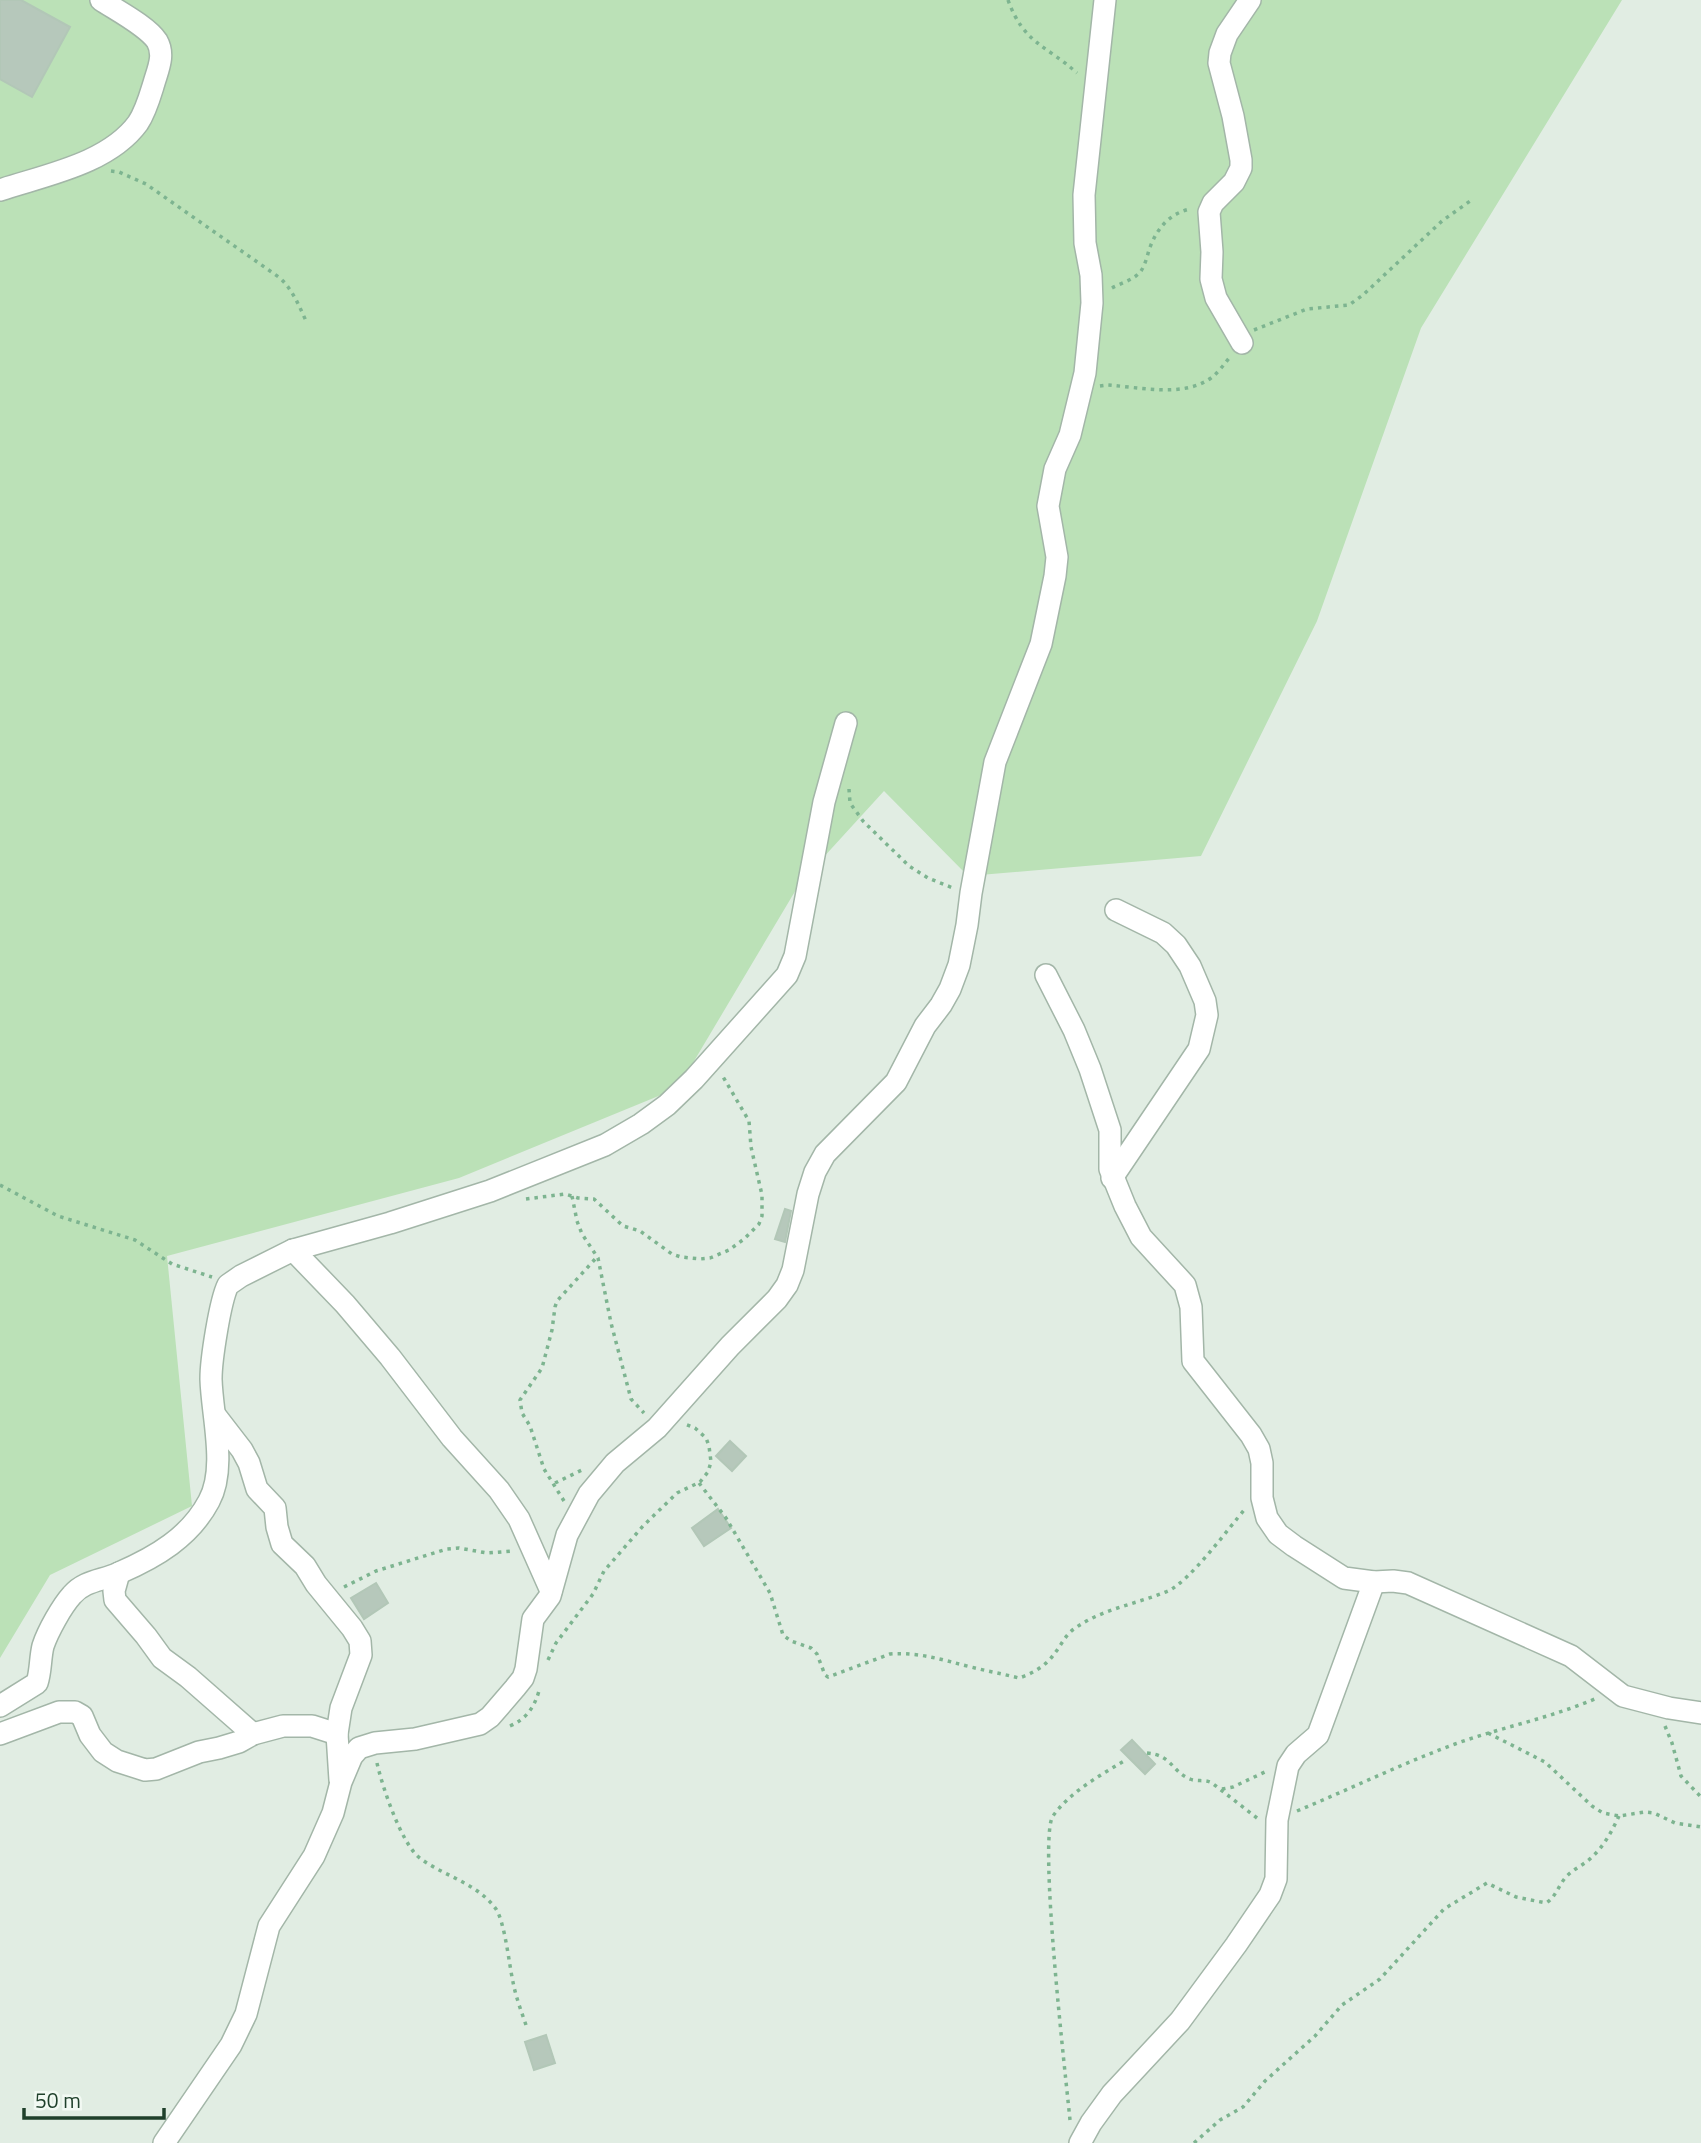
<svg xmlns="http://www.w3.org/2000/svg" width="1701" height="2143" font-family="'Titillium Web',sans-serif">
	<rect width="100%" height="100%" fill="#e1ede3"/>
	<!-- green -->
	<path fill="#bbe1b7" d="M0,0H1622L1421,328L1317,621L1201,856L968,876L884,791L800,883L678,1088L459,1178L167,1256L192,1506L50,1575L0,1658Z"/>
	<!-- building -->
	<g fill="#b6c8bb" stroke="#b2c7b7" stroke-width="2">
		<path d="M0,0H21L70,27L32,97L0,79Z"/>
		<path d="M785,1209L791,1211L785,1242L775,1239Z"/>
		<path d="M730,1441L746,1456L732,1471L716,1456Z"/>
		<path d="M718,1509L731,1528L704,1546L692,1528Z"/>
		<path d="M376,1583L388,1603L364,1619L351,1598Z"/>
		<path d="M1132,1740L1155,1764L1145,1774L1121,1750Z"/>
		<path d="M546,2035L555,2063L534,2070L525,2042Z"/>
	</g>
	<g fill="none" stroke-linecap="round" stroke-linejoin="round">
		<defs>
			<g id="street">
				<path d="M0,190C45,175 108,164 138,123C146,111 150,96 154,83C158,69 165,55 157,41C147,26 116,10 101,0"/>
				<path d="M1242,343L1216,298L1211,279L1212,252L1209,212L1213,203L1234,182L1241,168V160L1233,116L1219,63L1220,53L1227,34L1250,0"/>
				<path d="M1046,975L1074,1030L1090,1069L1110,1130V1169L1125,1206L1141,1237L1185,1285L1191,1307L1193,1361L1251,1435L1259,1449L1262,1463V1498L1267,1518L1278,1534L1294,1546L1344,1578L1374,1582L1393,1581L1408,1583L1571,1656L1623,1696L1669,1708L1701,1713"/>
				<path d="M1112,1178L1199,1049L1207,1015L1205,1001L1190,966L1176,945L1163,933L1116,910"/>
				<path d="M293,1250L345,1304L390,1357L452,1438L499,1490L519,1519L551,1591"/>
				<path d="M215,1415L242,1450L249,1463L257,1489L275,1508L277,1527L282,1544L305,1566L316,1584L352,1628L360,1641L361,1655L341,1708L337,1734L340,1780"/>
				<path d="M119,1573L114,1591L115,1600L146,1636L162,1658L188,1677L253,1734"/>
				<path d="M0,1706L37,1683C41,1671 40,1658 43,1646C48,1631 62,1606 72,1595C85,1580 102,1581 119,1573C156,1557 190,1537 209,1501C227,1468 212,1416 211,1379C211,1360 220,1301 228,1285L241,1276L293,1250L390,1223L490,1191L605,1145L641,1124L667,1105L694,1079L787,975L795,956L824,802L846,723"/>
				<path d="M0,1734L59,1712H75L82,1716L90,1735L103,1752L117,1761L145,1770L156,1769L199,1752L219,1748L239,1742L253,1734L283,1726H312L337,1734"/>
				<path d="M164,2143L231,2045L246,2014L269,1926L314,1856L333,1813L341,1782L352,1756L359,1748L375,1743L415,1739L480,1724L490,1717L515,1688L523,1678L526,1669L533,1619L550,1596L567,1535L589,1494L615,1463L657,1428L730,1346L777,1299L787,1285L793,1270L808,1194L815,1172L825,1154L896,1082L925,1026L941,1005L950,989L959,965L967,925L971,893L995,762L1041,644L1055,576L1057,557L1048,506L1055,469L1070,435L1085,373L1092,303L1091,275L1085,243L1084,195L1105,0"/>
				<path d="M1080,2143L1091,2123L1112,2094L1180,2021L1236,1945L1270,1895L1276,1879L1277,1820L1288,1766L1296,1754L1318,1735L1374,1582"/>
			</g>
		</defs>
		<!-- street casing -->
		<use href="#street" stroke="#a3b6a8" stroke-width="24"/>
		<!-- path -->
		<g stroke="#7db490" stroke-width="3.5" stroke-dasharray="3.5 5" stroke-linecap="butt">
			<path d="M1008,0C1024,44 1046,45 1077,73"/>
			<path d="M111,171L119,172L146,184L280,278C293,290 299,306 307,323"/>
			<path d="M1112,288C1121,283 1134,280 1141,271C1145,265 1147,257 1149,250C1156,230 1168,214 1190,209"/>
			<path d="M1254,330L1307,309L1349,305L1363,295L1442,221L1473,199"/>
			<path d="M1100,386L1107,385C1140,387 1183,398 1211,378C1219,372 1224,364 1230,357"/>
			<path d="M849,789L850,803L863,821L909,866L928,878L953,888"/>
			<path d="M0,1185L58,1216L135,1240L172,1264L212,1277"/>
			<path d="M572,1196L577,1221L582,1234L598,1258L611,1323L631,1399L644,1413"/>
			<path d="M526,1199L565,1194L578,1198L594,1199L623,1226L640,1231L672,1254L681,1257L700,1259L710,1258L729,1250L744,1239L759,1224L762,1216V1195L751,1147L749,1121L722,1075"/>
			<path d="M555,1483L582,1470"/>
			<path d="M699,1483L726,1518L770,1593L783,1635L791,1641L811,1648L817,1654L825,1675L828,1677L890,1654C921,1652 942,1660 971,1667C987,1671 1003,1674 1019,1678C1032,1674 1047,1665 1054,1654C1061,1646 1065,1635 1074,1629C1101,1609 1137,1604 1168,1591C1190,1581 1228,1529 1245,1509"/>
			<path d="M564,1501L544,1469L530,1426L522,1413L520,1400L542,1368L552,1330L555,1307L557,1301L597,1257"/>
			<path d="M344,1587L376,1571L447,1549L459,1548L487,1553L513,1551"/>
			<path d="M548,1660L556,1643L593,1594L604,1571L611,1563L643,1526L677,1493L700,1482L708,1472L711,1462L709,1446L706,1438L695,1428L685,1424"/>
			<path d="M510,1726C526,1719 534,1708 539,1691"/>
			<path d="M1665,1726L1672,1743L1681,1776L1701,1797"/>
			<path d="M1488,1733L1545,1762L1592,1806L1603,1813L1619,1816L1645,1812L1654,1813L1675,1823L1701,1827"/>
			<path d="M1147,1753C1172,1755 1172,1772 1190,1779C1197,1782 1205,1779 1212,1783L1257,1818"/>
			<path d="M377,1763C382,1786 402,1846 421,1859C446,1877 477,1883 496,1909C505,1923 509,1964 513,1982C516,1998 522,2013 527,2028"/>
			<path d="M1222,1789L1233,1787L1267,1771"/>
			<path d="M1297,1811C1350,1789 1401,1764 1455,1744C1502,1727 1551,1718 1597,1698"/>
			<path d="M1070,2120C1066,2079 1038,1837 1053,1816C1070,1792 1099,1776 1124,1761"/>
			<path d="M1194,2143L1220,2120L1243,2107L1265,2081L1315,2036L1342,2005L1380,1979L1444,1909L1487,1883L1516,1897L1546,1903C1556,1897 1558,1886 1566,1877C1573,1869 1584,1865 1592,1857C1604,1846 1612,1831 1619,1816"/>
		</g>
		<!-- street -->
		<use href="#street" stroke="#fff" stroke-width="21"/>
	</g>
	<!-- scale -->
	<path d="M24 2108v10h140v-10" fill="none" stroke="#1f402b" stroke-width="3.5"/>
	<text x="35" y="2108" font-size="21" fill="#1f402b" stroke="#f2f9f3" stroke-width="5" paint-order="stroke">50 m</text>
</svg>
